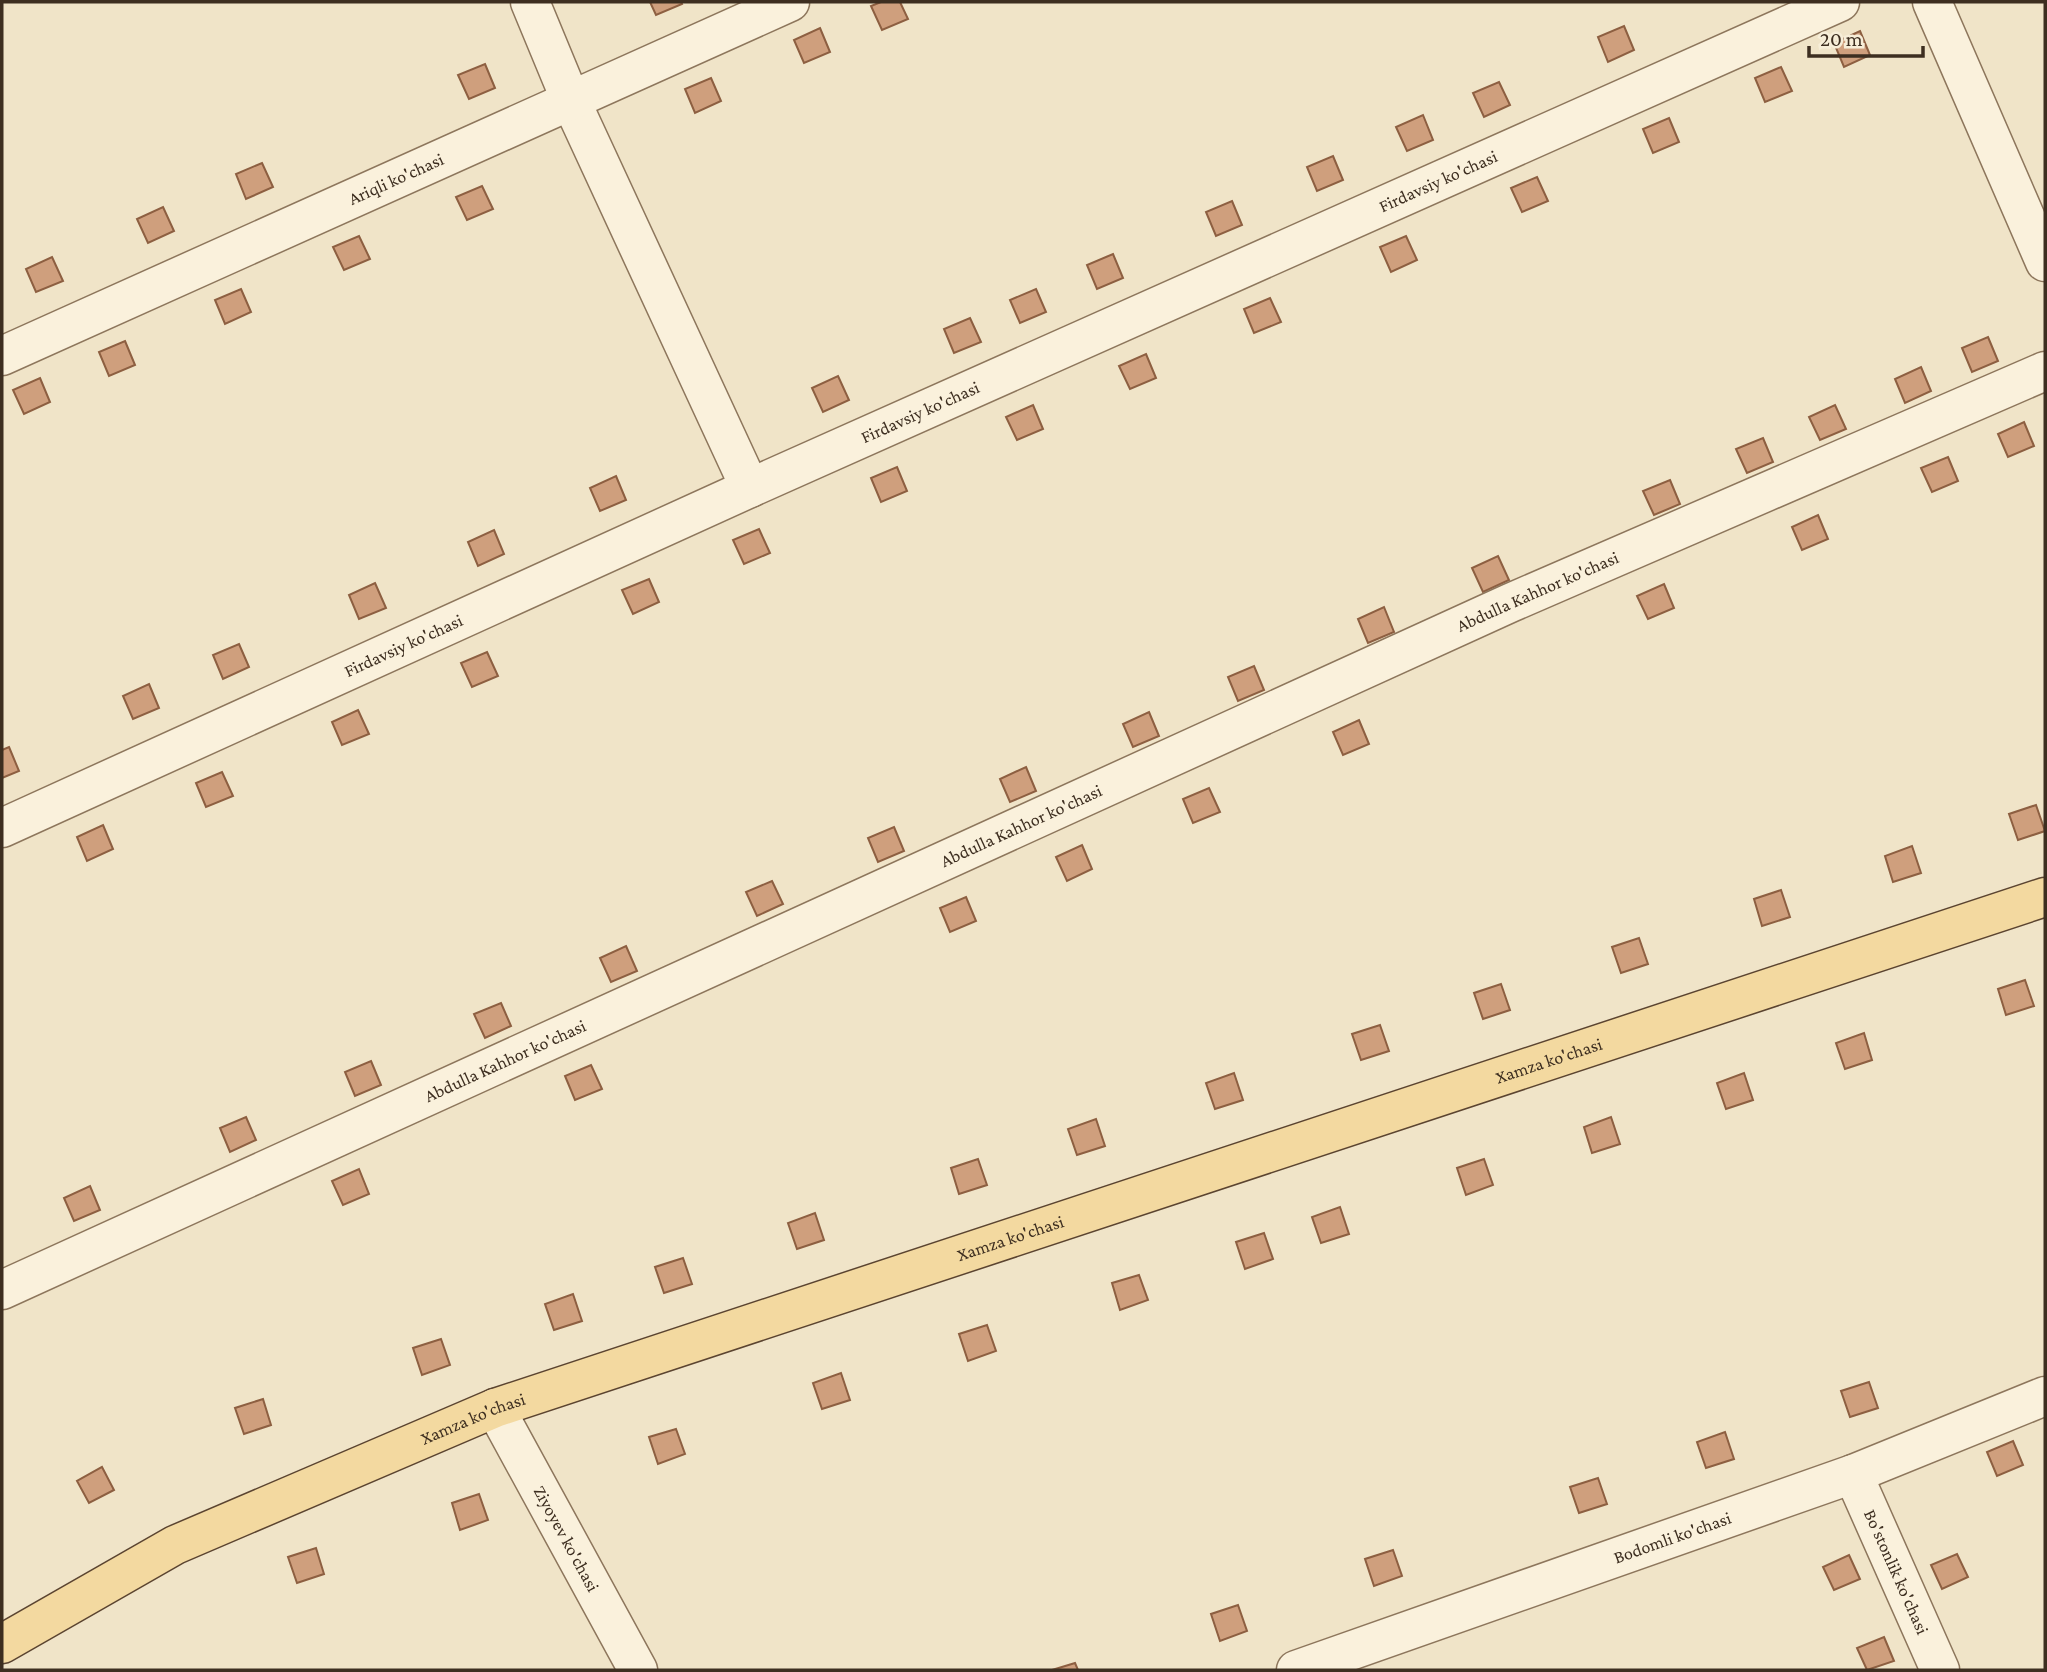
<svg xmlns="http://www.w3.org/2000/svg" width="2047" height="1672" font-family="'Crimson Pro',serif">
	<rect width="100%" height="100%" fill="#f0e4c8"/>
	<!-- building -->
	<g fill="#cf9f7d" stroke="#8d5f41" stroke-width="2">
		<path d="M650,2H681L682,4L656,15Z"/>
		<path d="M881,2H900L908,19L882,30L871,6Z"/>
		<path d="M1624,26L1634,50L1608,62L1598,37Z"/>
		<path d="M820,28L830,52L804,63L794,40Z"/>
		<path d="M1860,31L1870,55L1844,67L1834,43Z"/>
		<path d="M485,64L495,88L469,99L458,75Z"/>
		<path d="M1781,67L1792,91L1765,102L1755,78Z"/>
		<path d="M711,78L721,101L695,113L685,89Z"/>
		<path d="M1499,82L1510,105L1484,117L1473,93Z"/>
		<path d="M1423,115L1433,140L1407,151L1396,127Z"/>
		<path d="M1669,118L1679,142L1653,153L1643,129Z"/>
		<path d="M1333,156L1343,180L1317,191L1307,167Z"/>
		<path d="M262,163L273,187L246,199L236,174Z"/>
		<path d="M1537,177L1548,201L1522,212L1511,188Z"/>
		<path d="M482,186L493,209L467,220L456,197Z"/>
		<path d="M1232,201L1242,225L1216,236L1206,212Z"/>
		<path d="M163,207L174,231L148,243L137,219Z"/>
		<path d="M359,236L370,259L344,270L333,247Z"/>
		<path d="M1406,236L1417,260L1391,272L1380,247Z"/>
		<path d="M1113,254L1123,278L1097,289L1087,265Z"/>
		<path d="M52,257L63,281L36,292L26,269Z"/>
		<path d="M241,289L251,312L225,324L215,300Z"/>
		<path d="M1036,289L1046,312L1020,323L1010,300Z"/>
		<path d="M1270,298L1281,322L1254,333L1244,309Z"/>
		<path d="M970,318L981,342L954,353L944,329Z"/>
		<path d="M1988,337L1998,361L1972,372L1962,348Z"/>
		<path d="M125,341L135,365L109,376L99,352Z"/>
		<path d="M1146,354L1156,378L1130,389L1119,366Z"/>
		<path d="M1921,367L1931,391L1905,403L1895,379Z"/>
		<path d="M838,376L849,400L823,412L812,388Z"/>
		<path d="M40,378L50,402L24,414L13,390Z"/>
		<path d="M1033,405L1043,429L1017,440L1006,417Z"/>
		<path d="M1835,405L1846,429L1820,440L1809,417Z"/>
		<path d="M2024,422L2034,446L2008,457L1998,434Z"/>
		<path d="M1763,438L1773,462L1747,473L1736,449Z"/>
		<path d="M1948,457L1958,481L1932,492L1921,468Z"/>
		<path d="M897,467L907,491L881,502L871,478Z"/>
		<path d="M616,476L626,500L600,511L590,488Z"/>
		<path d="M1670,480L1680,504L1654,515L1643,491Z"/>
		<path d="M1818,515L1828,539L1802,550L1792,527Z"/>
		<path d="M759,529L770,553L744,564L733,540Z"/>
		<path d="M494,530L504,554L478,566L468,542Z"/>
		<path d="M1498,556L1509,580L1483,592L1472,568Z"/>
		<path d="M649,579L659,602L633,614L622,590Z"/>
		<path d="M375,583L386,608L359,619L349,595Z"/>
		<path d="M1664,584L1674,608L1648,619L1637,596Z"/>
		<path d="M1384,607L1394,632L1368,643L1358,619Z"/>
		<path d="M239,644L249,667L223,679L213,655Z"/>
		<path d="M487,652L498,676L472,687L461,663Z"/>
		<path d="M1254,666L1264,690L1238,701L1228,677Z"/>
		<path d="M149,684L159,708L133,719L123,696Z"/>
		<path d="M358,710L369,734L342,745L332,722Z"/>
		<path d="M1149,712L1159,736L1133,747L1123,724Z"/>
		<path d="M1359,720L1369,744L1343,755L1333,732Z"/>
		<path d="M9,747L19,771L2,778V750Z"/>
		<path d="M1026,767L1036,791L1010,802L1000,779Z"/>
		<path d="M222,772L233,796L206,807L196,783Z"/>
		<path d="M1209,788L1220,812L1193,823L1183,799Z"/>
		<path d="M2036,805L2045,831L2018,840L2009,814Z"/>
		<path d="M103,825L113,849L87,861L77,837Z"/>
		<path d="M894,827L904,851L878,862L868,838Z"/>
		<path d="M1082,845L1092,869L1067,881L1056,857Z"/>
		<path d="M1912,846L1921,873L1893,882L1885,856Z"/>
		<path d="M772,881L783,904L757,916L746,892Z"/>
		<path d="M1781,890L1790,917L1762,926L1754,899Z"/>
		<path d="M966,897L976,921L950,932L940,908Z"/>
		<path d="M1639,938L1648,964L1621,973L1612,947Z"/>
		<path d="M626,946L637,971L611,982L600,958Z"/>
		<path d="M2025,980L2034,1006L2006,1015L1998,989Z"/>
		<path d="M1501,984L1510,1010L1483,1019L1474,993Z"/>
		<path d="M501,1003L511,1026L485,1038L474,1014Z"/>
		<path d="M1380,1025L1389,1051L1361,1060L1352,1034Z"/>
		<path d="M1864,1033L1872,1060L1845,1069L1836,1043Z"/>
		<path d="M371,1061L381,1085L355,1096L345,1072Z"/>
		<path d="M591,1065L602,1089L575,1100L565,1076Z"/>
		<path d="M1234,1073L1243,1100L1215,1109L1206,1083Z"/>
		<path d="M1744,1073L1753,1100L1726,1109L1717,1083Z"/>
		<path d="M246,1117L256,1140L230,1152L220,1128Z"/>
		<path d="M1611,1117L1620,1144L1592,1153L1584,1127Z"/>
		<path d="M1096,1119L1105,1146L1077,1155L1068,1129Z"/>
		<path d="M978,1159L987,1185L959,1194L951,1168Z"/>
		<path d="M1484,1159L1493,1185L1466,1195L1457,1168Z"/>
		<path d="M359,1169L369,1194L343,1205L332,1181Z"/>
		<path d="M90,1186L100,1210L74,1221L64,1198Z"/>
		<path d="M1340,1207L1349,1234L1321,1243L1312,1217Z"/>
		<path d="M815,1213L824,1240L797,1249L788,1223Z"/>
		<path d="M1264,1233L1273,1259L1245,1269L1236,1242Z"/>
		<path d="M683,1258L692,1284L664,1293L655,1267Z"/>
		<path d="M1139,1275L1148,1300L1120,1310L1112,1283Z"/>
		<path d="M573,1294L582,1321L554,1330L545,1304Z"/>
		<path d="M987,1325L996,1351L968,1361L959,1334Z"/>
		<path d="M441,1339L450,1365L422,1375L413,1348Z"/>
		<path d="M841,1373L850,1400L822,1409L813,1383Z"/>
		<path d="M1869,1382L1878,1408L1850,1417L1841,1391Z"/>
		<path d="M263,1399L271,1425L244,1434L235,1408Z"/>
		<path d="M676,1429L685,1454L658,1464L649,1437Z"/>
		<path d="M1725,1432L1734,1459L1706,1468L1697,1442Z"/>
		<path d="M2013,1441L2023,1465L1997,1476L1987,1452Z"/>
		<path d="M102,1467L114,1490L89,1503L77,1481Z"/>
		<path d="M1598,1478L1607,1504L1579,1513L1570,1487Z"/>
		<path d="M479,1494L488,1520L460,1530L452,1503Z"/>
		<path d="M316,1548L324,1574L297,1583L288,1557Z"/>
		<path d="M1393,1550L1402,1576L1374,1586L1365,1559Z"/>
		<path d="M1957,1554L1968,1577L1942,1589L1931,1565Z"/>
		<path d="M1849,1555L1860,1579L1834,1590L1823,1567Z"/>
		<path d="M1238,1605L1247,1631L1220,1641L1211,1614Z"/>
		<path d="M1884,1637L1894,1661L1867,1670L1857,1648Z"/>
		<path d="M1075,1663L1078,1670H1052Z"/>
	</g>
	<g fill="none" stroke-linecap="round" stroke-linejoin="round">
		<defs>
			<g id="minor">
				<path d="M530,2L571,101L750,488"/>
				<path d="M1932,2L2045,262"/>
				<path id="s1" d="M2,356L790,2"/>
				<path id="s2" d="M2,828L750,488L1840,2"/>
				<path id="s3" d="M2,1290L1510,603L2045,371"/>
				<path id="s4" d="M495,1408L638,1670"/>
				<path id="s5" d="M1853,1474L1940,1670"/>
				<path id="s6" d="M1296,1670L1853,1474L2045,1396"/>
			</g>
			<g id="major">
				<path id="s7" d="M2,1644L175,1545L495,1408L2045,897"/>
			</g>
		</defs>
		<!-- minor casing -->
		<use href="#minor" stroke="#8d765c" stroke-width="41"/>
		<!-- major casing -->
		<use href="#major" stroke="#5b4430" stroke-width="41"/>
		<!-- minor -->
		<use href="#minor" stroke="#faf1dc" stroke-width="38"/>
		<!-- major -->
		<use href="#major" stroke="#f3d9a0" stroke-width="38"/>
	</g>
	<g text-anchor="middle" stroke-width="7" stroke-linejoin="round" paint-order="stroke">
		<!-- street labels -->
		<g font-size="18" fill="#3d2e20" stroke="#f7eed8">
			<text dy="6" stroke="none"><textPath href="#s1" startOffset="432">Ariqli ko'chasi</textPath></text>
			<text dy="6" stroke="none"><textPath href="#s2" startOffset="1575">Firdavsiy ko'chasi</textPath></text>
			<text dy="6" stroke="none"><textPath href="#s2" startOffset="1008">Firdavsiy ko'chasi</textPath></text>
			<text dy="6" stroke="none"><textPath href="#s3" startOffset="1687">Abdulla Kahhor ko'chasi</textPath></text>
			<text dy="6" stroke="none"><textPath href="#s2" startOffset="441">Firdavsiy ko'chasi</textPath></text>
			<text dy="6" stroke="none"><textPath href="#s3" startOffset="1120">Abdulla Kahhor ko'chasi</textPath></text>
			<text dy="6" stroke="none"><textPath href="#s7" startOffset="1657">Xamza ko'chasi</textPath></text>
			<text dy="6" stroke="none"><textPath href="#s3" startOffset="553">Abdulla Kahhor ko'chasi</textPath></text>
			<text dy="6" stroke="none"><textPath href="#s7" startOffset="1090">Xamza ko'chasi</textPath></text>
			<text dy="6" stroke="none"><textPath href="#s7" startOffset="523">Xamza ko'chasi</textPath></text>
			<text dy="6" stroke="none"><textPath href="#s6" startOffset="399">Bodomli ko'chasi</textPath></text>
			<text dy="6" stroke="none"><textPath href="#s4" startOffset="149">Ziyoyev ko'chasi</textPath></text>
			<text dy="6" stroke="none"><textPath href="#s5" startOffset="107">Bo'stonlik ko'chasi</textPath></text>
		</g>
	</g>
	<!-- border -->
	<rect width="2047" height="1672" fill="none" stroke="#3d2e20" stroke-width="7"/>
	<!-- scale -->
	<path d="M1809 46v10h114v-10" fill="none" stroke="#3d2e20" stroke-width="3.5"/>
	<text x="1820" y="46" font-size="21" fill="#3d2e20" stroke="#f7eed8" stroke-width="5" paint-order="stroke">20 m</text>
</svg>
